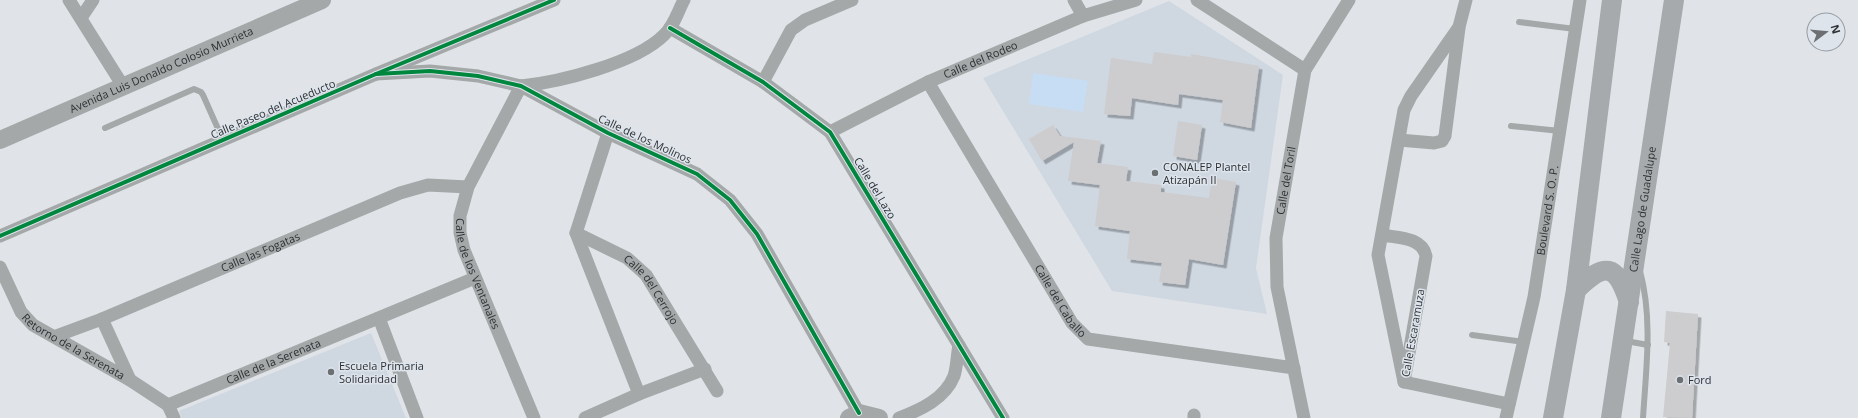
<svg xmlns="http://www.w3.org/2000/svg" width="1858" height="418" font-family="'Open Sans',sans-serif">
	<defs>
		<filter id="shadow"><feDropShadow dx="3.5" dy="3.5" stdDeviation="0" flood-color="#0004"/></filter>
	</defs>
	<rect width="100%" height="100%" fill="#e0e4e8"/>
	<!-- built -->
	<g fill="#cfd7e1">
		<path d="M1169,1L1283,75L1256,268L1267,314L1112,291L983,78Z"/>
		<path d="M371,333L406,418H182L179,411Z"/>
	</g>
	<!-- green -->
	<path fill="#c7ddf4" d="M1033,73L1088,81L1083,112L1029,104Z"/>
	<!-- building -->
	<g fill="#cdccce" filter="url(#shadow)">
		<path d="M1154,52L1191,57V54L1259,66L1251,128L1220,122L1223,100L1179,94L1178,105L1132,98L1130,116L1104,114L1111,58L1152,64Z"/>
		<path d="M1178,121L1202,125L1197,160L1173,156Z"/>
		<path d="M1053,125L1060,136L1101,141L1097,163L1128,167L1126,181L1161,185V192L1209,198L1212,178L1236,182L1223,265L1189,259L1185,285L1159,282L1162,263L1127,259L1130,231L1095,226L1100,185L1068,181L1074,142L1042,161L1029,139Z"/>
		<path d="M1666,311L1698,314L1692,418L1663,417L1670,343L1664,342Z"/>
	</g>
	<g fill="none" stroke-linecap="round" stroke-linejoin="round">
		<!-- lane -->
		<g stroke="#a5a8a8" stroke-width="6">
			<path d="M1519,22L1575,29"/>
			<path d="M1511,126L1560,131"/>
			<path d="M105,128L194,89L201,92L203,95L223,140"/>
			<path d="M1640,271C1653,319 1646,369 1643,418"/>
			<path d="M1472,335L1524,342"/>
			<path d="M1626,341L1648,345"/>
		</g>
		<!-- street -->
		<g stroke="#a5a8a8" stroke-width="13">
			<path d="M69,0L123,86"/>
			<path d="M1074,0L1083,16"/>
			<path d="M1197,0L1305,70"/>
			<path d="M81,18L93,0"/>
			<path d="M670,28L763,82L830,132L1003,418"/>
			<path d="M376,74L430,71L478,76L521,86L608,133L697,174L730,200L757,234L859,413"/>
			<path d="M763,82L791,30L805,20L852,0"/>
			<path id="s1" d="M928,82L1072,323L1088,339L1294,368"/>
			<path id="s2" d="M521,86L468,187L460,216V233L464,250L534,418"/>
			<path d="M521,86C560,82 636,63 664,35C674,26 678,11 684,0"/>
			<path id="s3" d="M830,132L928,82L1083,16L1136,0"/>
			<path d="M608,133L576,233L639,394"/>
			<path d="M1399,140L1434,143L1442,141L1445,136L1459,28"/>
			<path id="s4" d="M576,233L627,258L646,275L717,391"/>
			<path d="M1382,235C1398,238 1422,237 1426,256L1405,376"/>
			<path d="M0,236L376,74L554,0"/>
			<path id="s5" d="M0,267L21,312L33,325L130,380L168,405"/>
			<path d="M379,318L417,418"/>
			<path d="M102,319L130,380"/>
			<path id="s6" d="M56,336L102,319L400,193L428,185L468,187"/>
			<path d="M1404,382L1378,255L1404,110L1411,96L1459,27L1466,0"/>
			<path d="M1404,382L1509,404"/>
			<path id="s7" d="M168,405L475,278"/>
			<path d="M168,405L174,418"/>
			<path d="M585,418L639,394L705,369"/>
			<path d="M899,418C920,410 945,399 954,376C957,367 957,355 959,345"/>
			<path d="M1194,418V415"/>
			<path id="s8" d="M1304,418L1277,287L1276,238L1305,70L1349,0"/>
			<path id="s9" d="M1506,418L1534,297L1580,0"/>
		</g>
		<!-- secondary -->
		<g stroke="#a4a8a8" stroke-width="18">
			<path id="s10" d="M0,140L322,0"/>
			<path d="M849,418L859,413L879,418"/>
		</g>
		<!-- primary -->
		<g stroke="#a7aaac" stroke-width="20">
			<path d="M1576,290C1605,262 1616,263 1629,302"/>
			<path d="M1553,418L1576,290L1612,0"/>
			<path id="s11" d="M1611,418L1674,0"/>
		</g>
		<defs>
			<g id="cycleway">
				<path d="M670,28L763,82L830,132L1003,418"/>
				<path d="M376,74L430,71L478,76L521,86L608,133L697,174L730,200L757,234L859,413"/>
				<path d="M0,236L376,74L554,0"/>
			</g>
		</defs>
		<!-- cycleway casing -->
		<use href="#cycleway" stroke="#dde4ec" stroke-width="6"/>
		<!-- cycleway -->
		<use href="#cycleway" stroke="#00873e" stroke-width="4"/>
	</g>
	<!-- markers -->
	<g fill="#6c7073" stroke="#dde4ec" stroke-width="1.5">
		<circle cx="1155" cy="173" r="4"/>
		<circle cx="331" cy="372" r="4"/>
		<circle cx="1680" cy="380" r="4"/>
	</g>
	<g text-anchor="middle" stroke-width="3" stroke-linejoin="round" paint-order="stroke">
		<!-- street labels -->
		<g font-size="11" fill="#2e3134" stroke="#dde4ec">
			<text dy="4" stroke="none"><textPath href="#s3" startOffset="167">Calle del Rodeo</textPath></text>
			<text dy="4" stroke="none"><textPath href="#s10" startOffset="176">Avenida Luis Donaldo Colosio Murrieta</textPath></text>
			<text transform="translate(273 109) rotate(-23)" y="4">Calle Paseo del Acueducto</text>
			<text transform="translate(645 139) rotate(25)" y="4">Calle de los Molinos</text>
			<text dy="4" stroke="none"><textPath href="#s8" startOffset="241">Calle del Toril</textPath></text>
			<text transform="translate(875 188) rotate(59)" y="4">Calle del Lazo</text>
			<text dy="4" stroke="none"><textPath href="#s11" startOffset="211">Calle Lago de Guadalupe</textPath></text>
			<text dy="4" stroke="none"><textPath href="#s9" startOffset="212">Boulevard S. O. P.</textPath></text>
			<text dy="4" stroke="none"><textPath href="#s6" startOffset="221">Calle las Fogatas</textPath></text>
			<text dy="4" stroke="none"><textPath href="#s2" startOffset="205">Calle de los Ventanales</textPath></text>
			<text dy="4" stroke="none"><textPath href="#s4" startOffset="97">Calle del Cerrojo</textPath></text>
			<text dy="4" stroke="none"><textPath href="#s1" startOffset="256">Calle del Caballo</textPath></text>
			<text transform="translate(1413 333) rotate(-80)" y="4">Calle Escaramuza</text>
			<text dy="4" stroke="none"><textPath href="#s5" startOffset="113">Retorno de la Serenata</textPath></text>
			<text dy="4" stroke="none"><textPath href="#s7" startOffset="114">Calle de la Serenata</textPath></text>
		</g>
		<!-- poi labels -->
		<g font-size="11" fill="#2e3134" stroke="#dde4ec" text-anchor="start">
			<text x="1163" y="171">CONALEP Plantel<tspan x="1163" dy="13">Atizapán II</tspan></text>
			<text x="339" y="370">Escuela Primaria<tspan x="339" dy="13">Solidaridad</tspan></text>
			<text x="1688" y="384">Ford</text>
		</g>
	</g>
	<!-- north arrow -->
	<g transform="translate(1826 32) rotate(74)"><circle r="19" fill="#dde4ec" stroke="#979ca2"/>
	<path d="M0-3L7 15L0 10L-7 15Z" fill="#6c7073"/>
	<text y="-6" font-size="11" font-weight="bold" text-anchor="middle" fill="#2e3134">N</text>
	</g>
</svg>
